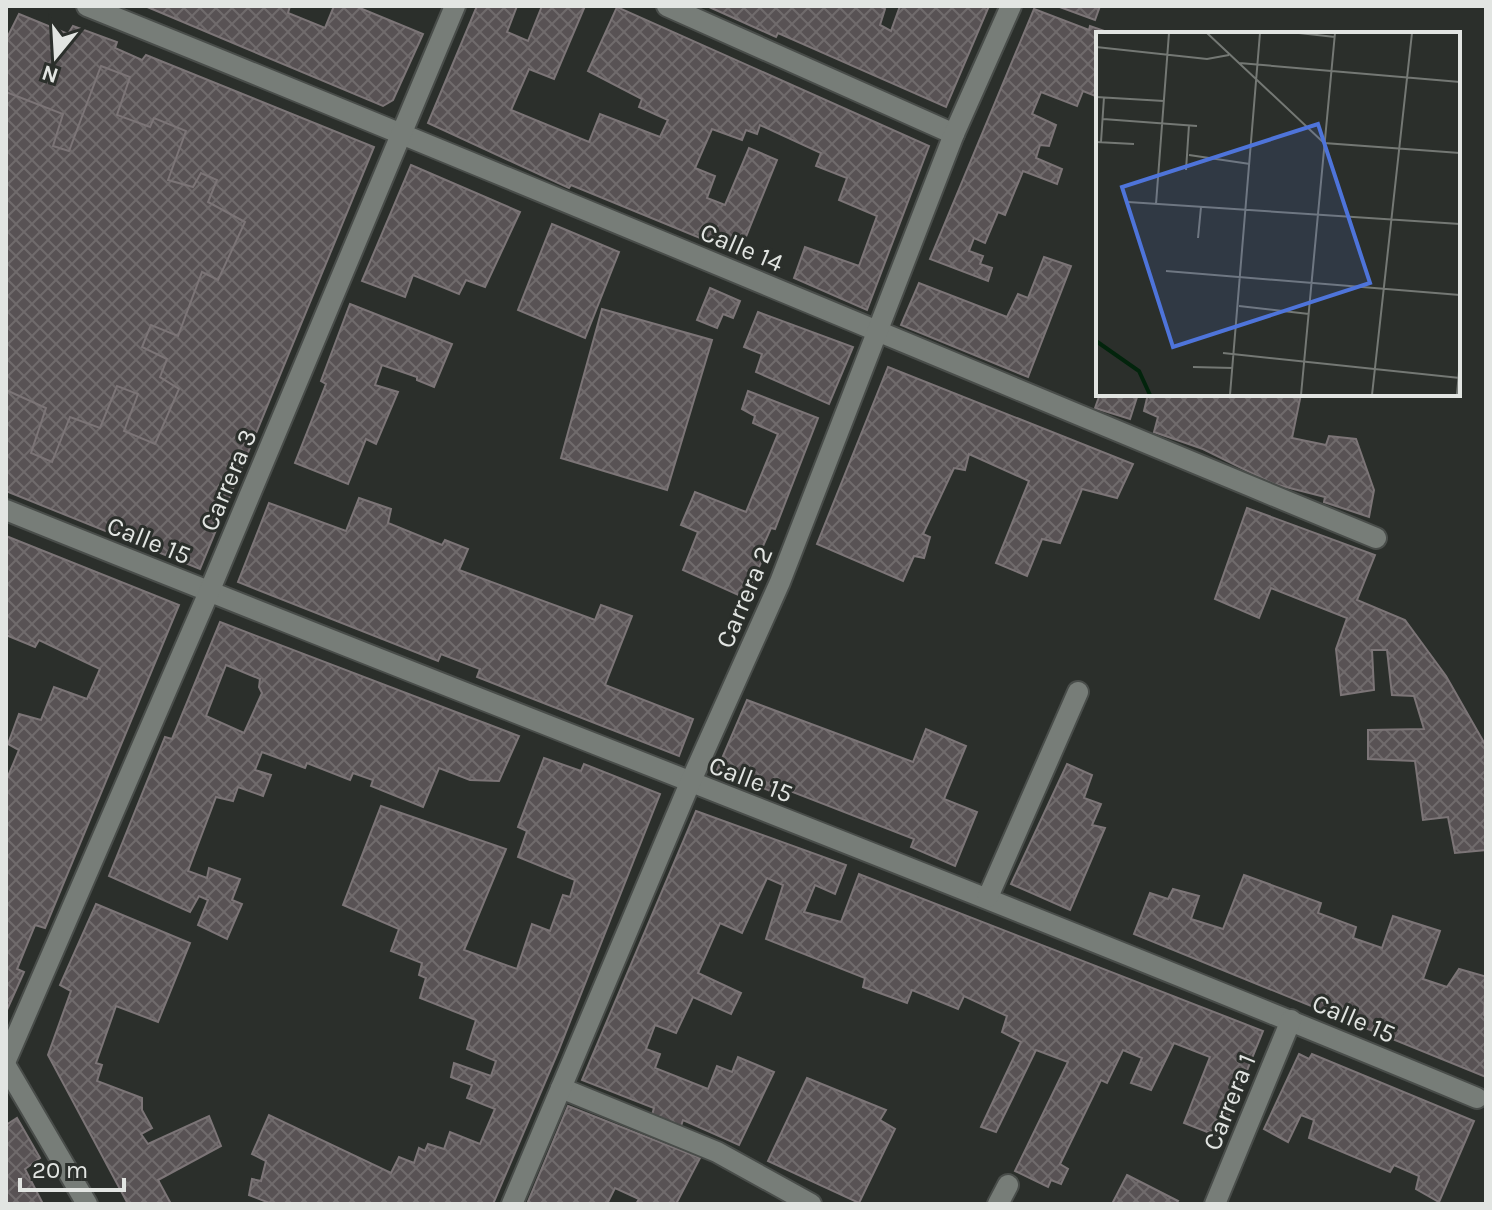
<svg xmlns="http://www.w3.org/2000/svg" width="1492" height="1210" font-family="Karla,sans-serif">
	<defs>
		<pattern id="building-cross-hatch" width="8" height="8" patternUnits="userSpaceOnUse" patternTransform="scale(2)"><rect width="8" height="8" fill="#585254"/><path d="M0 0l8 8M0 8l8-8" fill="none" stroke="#706b6c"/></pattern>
	</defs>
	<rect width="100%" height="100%" fill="#2b2f2b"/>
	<!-- building -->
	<g fill="url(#building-cross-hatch)" stroke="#7c7577" stroke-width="2" fill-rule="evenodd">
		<path d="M145,6H290L288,13L325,28L334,6H355L423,34L393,100L383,106Z"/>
		<path d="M477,6H517L507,32L528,41L542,6H585L554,79L529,69L511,110L589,142L600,114L660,137L668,120L639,107L642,99L588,71L617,7L929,146L867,310L794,278L805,247L859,266L877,216L839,200L847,178L816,166L821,153L760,125L757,134L746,130L742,140L712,129L695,168L715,176L707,198L725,205L749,148L777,160L739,254L571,185L569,188L428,123Z"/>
		<path d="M707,6H879L885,9L880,25L891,31L900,6H989L946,107L778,33L776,37Z"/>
		<path d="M1057,6H1100L1095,20Z"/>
		<path d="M1034,9L1089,30L1090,26L1113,34H1098V97L1083,91L1077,106L1041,92L1032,114L1056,125L1049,146L1040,145L1036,158L1062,169L1057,184L1023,171L1005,215L998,212L985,243L974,238L969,251L983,256L980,264L992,268L988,281L930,259Z"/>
		<path d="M19,14L68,34L73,26L117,42L115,48L142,60L146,55L374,147L200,569L6,491V40Z"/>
		<path d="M101,66L130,77L117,115L150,127L154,118L186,131L168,180L193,187L201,173L217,180L208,202L245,222L218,280L202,272L178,336L151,325L142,347L167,359L160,377L179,389L155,444L124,431L138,394L117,386L100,428L70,417L52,462L31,453L46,408L6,390V92L63,114L53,146L69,151Z"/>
		<path d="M411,165L520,212L485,287L466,280L459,294L413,275L405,297L362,281Z"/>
		<path d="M552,224L619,252L585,338L518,310Z"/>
		<path d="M1044,257L1071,266L1028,377L901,325L919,283L1007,317L1018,294L1028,298Z"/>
		<path d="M710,288L740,301L733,318L723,314L717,328L697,320Z"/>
		<path d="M350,304L452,344L434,387L417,380V377L382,365L375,385L398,392L376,444L366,439L348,484L295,463L326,384L321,381Z"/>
		<path d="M602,309L712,340L667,490L561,458Z"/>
		<path d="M758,312L853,347L829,404L756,372L762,354L744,347Z"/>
		<path d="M888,367L1133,464L1117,498L1082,489L1060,543L1042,539L1027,576L996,563L1029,481L969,454L965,470L954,468L923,534L930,537L924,558L914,556L903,581L817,544Z"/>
		<path d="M748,391L818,418L775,529L771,528L759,555L764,556L745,598L683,570L698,532L681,525L695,492L746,512L778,434L753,423L755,416L742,409Z"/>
		<path d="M1100,394H1138L1130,419L1095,408Z"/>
		<path d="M1148,394H1301L1292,438L1326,445L1329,436L1356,439L1374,490L1369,517L1324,502L1325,497L1274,484L1203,449L1154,432L1158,417L1144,411Z"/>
		<path d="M359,498L391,509L388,523L442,545L445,540L468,549L459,570L595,620L601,605L632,616L605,685L693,719L679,756L477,677L480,669L441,654L438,661L238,582L269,503L346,531Z"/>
		<path d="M1247,508L1375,555L1357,600L1405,620L1446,676L1486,746V850L1455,853L1448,817L1423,820L1415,761L1368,759V730L1424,729L1414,696L1392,695L1387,650H1372L1374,690L1341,695L1336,649L1347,618L1271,588L1259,618L1215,599Z"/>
		<path d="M6,536L179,605L45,928L35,925L17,969L24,972L6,1012V781L19,750L8,744L19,714L41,720L54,687L87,699L100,669L39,640L35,647L6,635Z"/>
		<path d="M220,622L519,736L499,781L470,780L439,768L423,807L371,786L373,780L353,773L350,780L307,763L305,768L262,752L255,770L271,775L263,796L238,787L233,801L216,797L188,871L207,878L209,868L240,879L232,900L242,904L227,939L198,925L208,900L199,896L190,912L109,876L165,737L172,739ZM226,665L260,679L259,687L262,693L244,733L206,716Z"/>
		<path d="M747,700L913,762L926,729L966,746L944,799L977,812L955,866L911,847L914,839L780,787L778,794L717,770Z"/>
		<path d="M544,758L581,771L584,764L660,794L558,1052L493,1204H272L249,1195L252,1179L261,1181L266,1161L252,1154L269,1115L391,1173L399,1157L414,1163L419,1148L425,1151L428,1144L444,1149L450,1132L480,1144L495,1109L467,1098L472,1085L451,1077L454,1063L491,1076L496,1061L467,1049L476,1020L420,998L426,978L419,975L422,963L391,951L399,929L343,905L381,806L506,849L464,950L517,969L532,924L550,931L563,895L570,897L575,880L518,857L527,831L518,827Z"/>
		<path d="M1067,764L1092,775L1084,798L1101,804L1092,825L1105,828L1070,910L1011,884Z"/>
		<path d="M696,811L846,865L835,894L815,885L804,912L841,922L859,874L1263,1031L1220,1137L1184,1123L1210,1057L1174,1043L1151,1090L1131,1083L1142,1058L1123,1050L1107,1083L1101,1080L1060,1164L1068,1169L1061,1184L1051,1180L1048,1187L1015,1171L1068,1062L1036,1050L996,1132L981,1127L1021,1042L1002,1032L1007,1016L964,996L958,1009L912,990L907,1003L863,987L865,978L766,939L783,885L767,878L742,933L720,923L698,973L741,993L731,1014L693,997L676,1033L655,1025L646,1049L660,1054L655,1068L708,1089L717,1066L732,1072L738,1057L774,1072L739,1145L683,1120L681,1126L652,1115L654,1108L582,1080Z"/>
		<path d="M1244,875L1321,903L1318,913L1356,927L1353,938L1382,948L1393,916L1440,931L1423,979L1447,987L1459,969L1484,976L1486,979L1484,1015L1486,1016V1077L1134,934L1150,893L1168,899L1173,889L1199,896L1191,919L1223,929Z"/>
		<path d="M96,904L190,943L158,1022L116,1006L96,1063L102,1065L97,1081L142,1098V1110L152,1128L141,1134L148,1144L209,1116L221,1146L158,1180L171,1204H128L48,1055L71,991L60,985Z"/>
		<path d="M1299,1054L1309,1059L1312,1054L1474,1121L1439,1202L1416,1189L1419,1176L1394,1165L1390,1172L1309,1138L1314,1120L1301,1115L1288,1142L1264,1129Z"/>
		<path d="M807,1078L886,1110L880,1120L895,1129L859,1203L768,1161Z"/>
		<path d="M568,1106L700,1158L676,1204H636L639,1199L615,1188L607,1204H527Z"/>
		<path d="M17,1118L40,1158L25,1169L43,1204H6V1125Z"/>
		<path d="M1127,1175L1178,1201L1176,1204H1112Z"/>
	</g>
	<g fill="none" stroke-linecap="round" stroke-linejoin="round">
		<defs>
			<g id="minor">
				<path d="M87,6C518,179 946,361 1376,538"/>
				<path d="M667,6L954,134"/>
				<path d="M6,510C496,708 990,895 1477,1098"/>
				<path d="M988,897L1078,692"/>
				<path d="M6,1060L209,592L455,6"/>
				<path d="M6,1066L87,1204"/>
				<path d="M561,1088L717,1152L811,1204"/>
				<path d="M512,1204L690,783L780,582L954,134L1011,6"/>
				<path d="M998,1204L1008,1185"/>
				<path d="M1215,1204L1291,1020"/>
			</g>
		</defs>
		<!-- minor casing -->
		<use href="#minor" stroke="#494d4a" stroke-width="24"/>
		<!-- minor -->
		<use href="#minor" stroke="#777d78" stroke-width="20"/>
	</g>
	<g text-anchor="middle" stroke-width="6" stroke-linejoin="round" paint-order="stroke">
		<!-- street labels -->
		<g font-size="26" fill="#e2e5e2" stroke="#2b2f2b">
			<text transform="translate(742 247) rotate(23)" y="9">Calle 14</text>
			<text transform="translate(228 480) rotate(-67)" y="9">Carrera 3</text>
			<text transform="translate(149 540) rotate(22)" y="9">Calle 15</text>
			<text transform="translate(744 597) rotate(-67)" y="9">Carrera 2</text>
			<text transform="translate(751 779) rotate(21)" y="9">Calle 15</text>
			<text transform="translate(1354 1018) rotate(23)" y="9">Calle 15</text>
			<text transform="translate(1229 1102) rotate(-68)" y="9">Carrera 1</text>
		</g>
	</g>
	<!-- overview -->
	<g transform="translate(1096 32)">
		<rect width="364" height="364" fill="#2b2f2b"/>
		<path fill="none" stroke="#02240c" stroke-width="4" d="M0,309L43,339L54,363"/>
		<path fill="none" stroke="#747874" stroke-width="2" d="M111,1L228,111L364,121M203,1L239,5M0,15L111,27L133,23M143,31L364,50M0,65L68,69M7,87L101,94M0,110L38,112M5,110L8,65M93,123L154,132M90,138L93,93M32,170L364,192M60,172L73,1M102,206L105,175M70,239L364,263M143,274L213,282M127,321L364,346M97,335L137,336M134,363L164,1M205,363L239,1M276,363L316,1M361,363L364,327"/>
		<path fill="#4e74da" fill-opacity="0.15" stroke="#4e74da" stroke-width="4" d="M222,92L274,251L77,315L26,155Z"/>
		<rect width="364" height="364" fill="none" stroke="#e2e5e2" stroke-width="4"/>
	</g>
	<!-- border -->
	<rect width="1492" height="1210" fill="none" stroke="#e2e5e2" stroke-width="16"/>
	<!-- north arrow -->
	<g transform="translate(56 56) rotate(198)" stroke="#2b2f2b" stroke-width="6" paint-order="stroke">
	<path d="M0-6L14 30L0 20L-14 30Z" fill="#e2e5e2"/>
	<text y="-12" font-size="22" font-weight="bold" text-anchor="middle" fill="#e2e5e2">N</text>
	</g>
	<!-- scale -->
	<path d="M20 1178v12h104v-12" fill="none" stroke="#e2e5e2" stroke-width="4"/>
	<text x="32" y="1178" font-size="24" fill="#e2e5e2" stroke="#2b2f2b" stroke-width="6" paint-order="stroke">20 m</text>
</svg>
